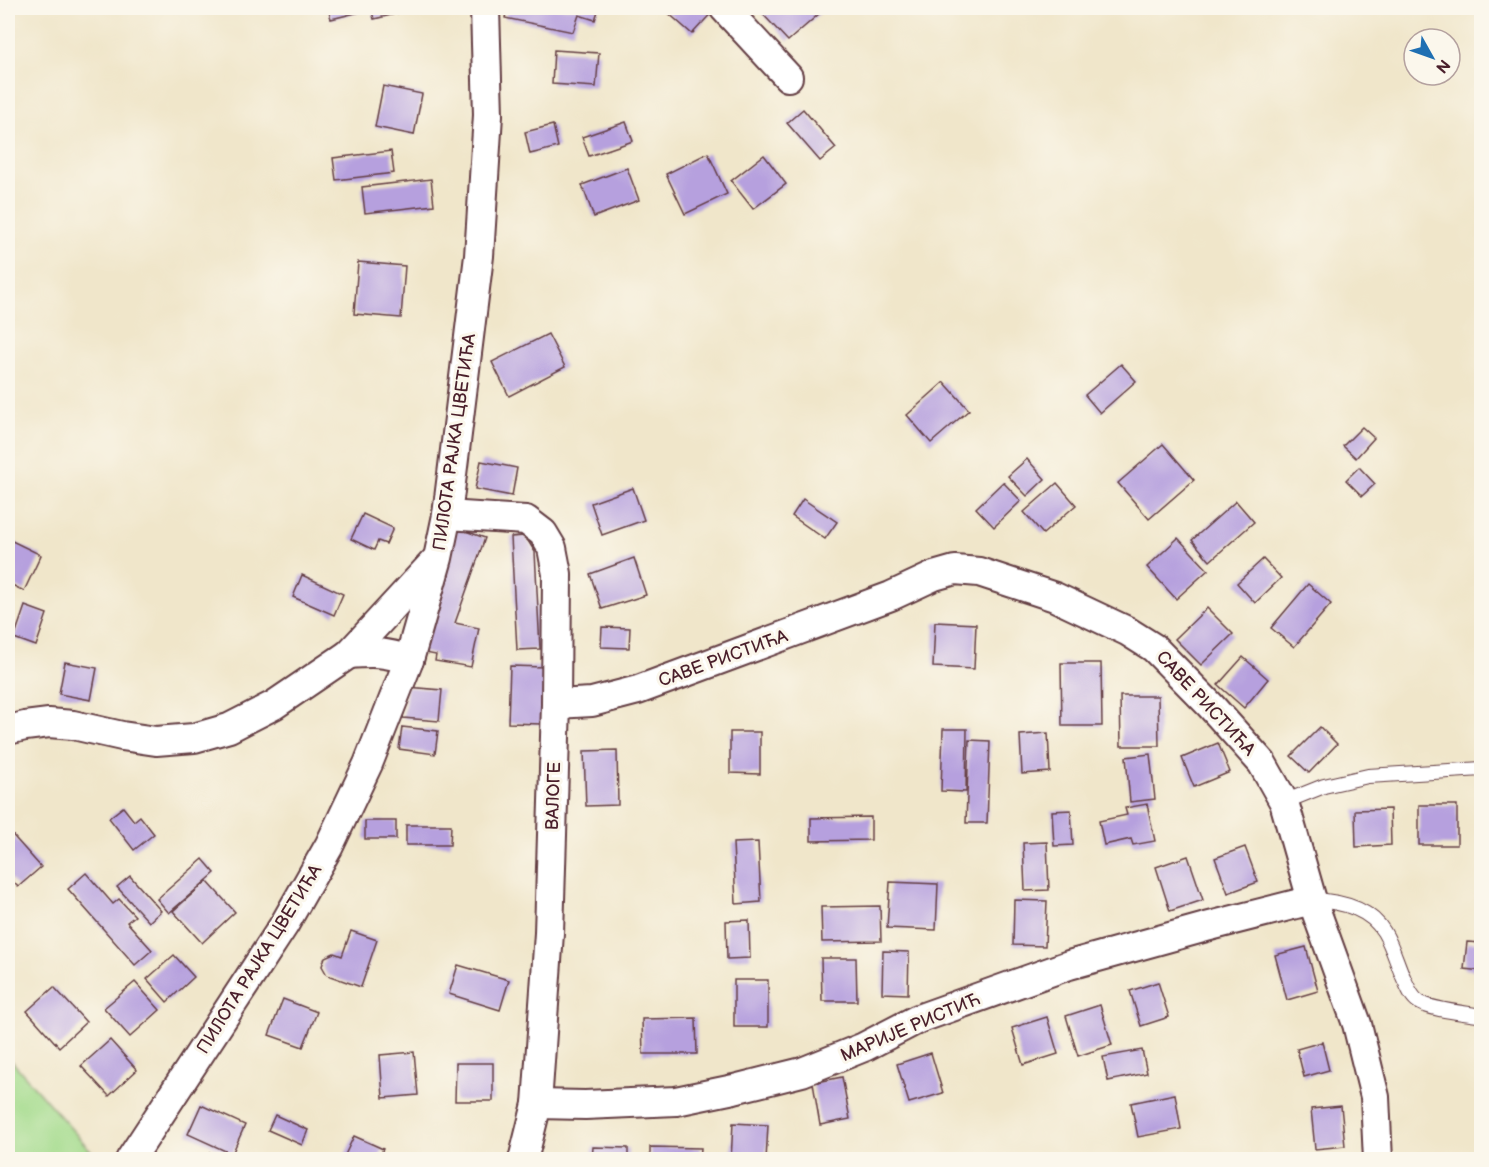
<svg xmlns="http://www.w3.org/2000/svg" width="1489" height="1167" font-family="'Balsamiq Sans',sans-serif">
	<rect width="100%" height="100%" fill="#fbf7ec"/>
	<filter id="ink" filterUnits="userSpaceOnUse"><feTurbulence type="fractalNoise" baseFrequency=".0167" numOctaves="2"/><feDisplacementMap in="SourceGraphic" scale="12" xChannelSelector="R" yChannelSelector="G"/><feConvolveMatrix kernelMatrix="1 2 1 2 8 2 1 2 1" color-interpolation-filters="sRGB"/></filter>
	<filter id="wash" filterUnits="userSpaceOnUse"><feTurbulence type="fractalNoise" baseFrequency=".008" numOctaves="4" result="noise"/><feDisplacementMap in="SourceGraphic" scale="24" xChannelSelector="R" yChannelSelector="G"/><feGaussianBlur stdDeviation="1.35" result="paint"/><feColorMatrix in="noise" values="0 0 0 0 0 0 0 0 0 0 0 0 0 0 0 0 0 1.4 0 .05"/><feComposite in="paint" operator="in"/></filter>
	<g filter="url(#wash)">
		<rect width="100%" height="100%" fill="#f0e6ca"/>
		<!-- green -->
		<path fill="#a4db8d" stroke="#777d5c" stroke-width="1.5" d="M8,1057L98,1159H8Z"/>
		<g id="blocks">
			<!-- building -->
			<g fill="#b6a0de">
				<path d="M328,8H367L368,10L331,19Z"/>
				<path d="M371,8H407L408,11L374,19Z"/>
				<path d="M507,8H599L595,20L579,15L573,32L505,18Z"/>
				<path d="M669,8H716L692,34L666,11Z"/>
				<path d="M757,8H814L820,13L788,41Z"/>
				<path d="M554,50L599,53L596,87L552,84Z"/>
				<path d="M383,86L422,94L414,135L375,127Z"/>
				<path d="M803,109L836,148L820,161L787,123Z"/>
				<path d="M626,122L633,141L589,156L582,137Z"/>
				<path d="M553,125L558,147L530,154L525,132Z"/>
				<path d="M391,151L394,173L336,180L333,158Z"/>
				<path d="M708,153L727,194L685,214L666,174Z"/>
				<path d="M764,155L786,184L753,209L731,181Z"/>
				<path d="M627,168L639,200L594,217L582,185Z"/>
				<path d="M431,179L434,205L365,213L362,187Z"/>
				<path d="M358,262L405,266L401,318L354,314Z"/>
				<path d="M548,334L565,367L509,396L492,362Z"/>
				<path d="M1121,364L1136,381L1100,413L1085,395Z"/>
				<path d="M944,382L969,410L931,443L907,415Z"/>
				<path d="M1362,427L1374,438L1356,458L1343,446Z"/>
				<path d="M1163,444L1194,480L1149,519L1118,483Z"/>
				<path d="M1027,459L1045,479L1027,496L1008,476Z"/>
				<path d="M481,461L517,468L512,496L475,489Z"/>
				<path d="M1359,467L1375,484L1362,496L1346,480Z"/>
				<path d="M1003,482L1021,501L994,527L976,508Z"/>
				<path d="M1057,483L1076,505L1043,534L1024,512Z"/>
				<path d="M633,488L644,520L602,535L591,503Z"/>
				<path d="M803,499L837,522L825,539L792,516Z"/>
				<path d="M1236,501L1254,522L1210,561L1192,540Z"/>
				<path d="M363,514L393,528L386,544L378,541L374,550L351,539Z"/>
				<path d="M457,528L485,538L455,623L479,628L471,667L435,661L436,655L420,652Z"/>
				<path d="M525,536L535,552L540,649L517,650L511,537Z"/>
				<path d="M1178,538L1208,570L1176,599L1147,567Z"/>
				<path d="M8,539L41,555L24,591L8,583Z"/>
				<path d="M634,558L646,595L602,609L590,574Z"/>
				<path d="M1263,559L1281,578L1255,603L1237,583Z"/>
				<path d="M302,575L343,594L334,615L293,597Z"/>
				<path d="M1308,584L1331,604L1294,647L1271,628Z"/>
				<path d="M25,606L47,614L36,646L14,638Z"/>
				<path d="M1207,608L1233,634L1201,665L1175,639Z"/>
				<path d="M935,622L976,624L974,669L933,667Z"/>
				<path d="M602,627L630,628L629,648L601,647Z"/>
				<path d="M1243,657L1268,679L1244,708L1218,685Z"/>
				<path d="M65,662L97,668L91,700L59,694Z"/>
				<path d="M1061,663H1101L1102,726H1062Z"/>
				<path d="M510,666L545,667L542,724L508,723Z"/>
				<path d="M407,687L442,690L439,721L403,718Z"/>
				<path d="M1120,696H1158L1159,746H1121Z"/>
				<path d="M402,727L438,731L435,754L399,749Z"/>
				<path d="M1320,727L1337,744L1309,773L1291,756Z"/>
				<path d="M943,729H967L966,792L941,791Z"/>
				<path d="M730,732H760V774L730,773Z"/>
				<path d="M1048,733L1050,772L1022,774L1020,735Z"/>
				<path d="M969,740L990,741L987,823H966Z"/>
				<path d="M1218,743L1230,772L1194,787L1182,758Z"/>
				<path d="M617,750L618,805L586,806L584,751Z"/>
				<path d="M1150,754L1155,799L1130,802L1126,757Z"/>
				<path d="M1147,804L1155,841L1133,845L1131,839L1104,845L1099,821L1127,815L1125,808Z"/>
				<rect x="1419" y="805" width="38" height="40"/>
				<path d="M123,807L134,821L140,816L154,834L134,850L109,818Z"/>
				<path d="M1390,809L1391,845L1356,847L1355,810Z"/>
				<path d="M1071,810L1073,845L1054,846L1052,811Z"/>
				<path d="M871,817V840L811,841V818Z"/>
				<rect x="365" y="821" width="31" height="18"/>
				<path d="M406,825H451L450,845H406Z"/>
				<path d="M8,830L41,867L18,887L8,876Z"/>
				<path d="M758,842L761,902L736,904L733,843Z"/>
				<path d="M1047,842L1049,890L1025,891L1023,843Z"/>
				<path d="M1245,847L1258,882L1228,893L1215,858Z"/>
				<path d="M1188,856L1203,900L1170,911L1156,867Z"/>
				<path d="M203,859L215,873L169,913L157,899Z"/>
				<path d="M86,873L113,904L119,899L135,916L127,922L152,950L135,965L68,889Z"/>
				<path d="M130,876L161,911L149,922L117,887Z"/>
				<path d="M207,881L235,912L202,943L173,911Z"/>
				<path d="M890,882L938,884L936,930L887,928Z"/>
				<path d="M1014,900L1047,901L1045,946L1013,945Z"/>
				<path d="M880,906L881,941L822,942L821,907Z"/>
				<path d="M749,920L750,958L727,959L726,921Z"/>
				<path d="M351,931L377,940L361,987L327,975L322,966L325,957L334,953L342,956Z"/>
				<path d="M1467,942L1482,943V971L1464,969Z"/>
				<path d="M1306,947L1318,991L1287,1000L1275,955Z"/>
				<path d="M883,951L909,952L908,994L882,993Z"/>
				<path d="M174,955L194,977L167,1002L147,979Z"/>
				<path d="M821,958H856L857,1001H822Z"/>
				<path d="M458,965L509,980L500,1010L449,994Z"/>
				<rect x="734" y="980" width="34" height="47"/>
				<path d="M135,982L160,1010L130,1037L104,1008Z"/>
				<path d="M1158,982L1169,1017L1141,1026L1130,991Z"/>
				<path d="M54,987L86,1022L59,1047L27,1011Z"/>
				<path d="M283,999L317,1012L303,1047L269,1035Z"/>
				<path d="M1100,1005L1112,1045L1078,1056L1066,1016Z"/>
				<path d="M1047,1017L1058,1054L1023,1065L1012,1028Z"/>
				<path d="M696,1018L697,1054H643L642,1019Z"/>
				<path d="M110,1040L137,1070L109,1096L81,1066Z"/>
				<path d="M1322,1042L1329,1070L1304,1077L1297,1049Z"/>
				<path d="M1142,1050L1147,1073L1108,1081L1103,1057Z"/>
				<path d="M414,1052L418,1095L383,1098L380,1055Z"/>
				<path d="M931,1053L943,1093L909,1103L897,1064Z"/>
				<path d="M456,1063H493V1101H455Z"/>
				<path d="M842,1077L850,1119L820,1125L813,1083Z"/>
				<path d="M1175,1094L1181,1129L1138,1137L1131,1103Z"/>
				<path d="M201,1105L245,1125L232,1154L188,1134Z"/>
				<path d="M1341,1106L1345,1146L1315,1149L1311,1109Z"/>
				<path d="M275,1115L308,1130L302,1145L268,1130Z"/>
				<path d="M733,1123L768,1125L766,1160H731Z"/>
				<path d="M354,1136L383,1149L378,1160H348L344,1157Z"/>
				<path d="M593,1147L628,1148V1160H592Z"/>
				<path d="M650,1147L701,1148L700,1160H650Z"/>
				<path d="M210,1153L224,1159V1160H207Z"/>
			</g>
		</g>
	</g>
	<g filter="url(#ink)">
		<use href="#blocks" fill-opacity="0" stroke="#633d43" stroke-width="1.5"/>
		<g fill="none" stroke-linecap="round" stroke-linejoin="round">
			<defs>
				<g id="service">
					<path d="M1284,802L1324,786L1368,776L1482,769"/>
					<path d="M1312,900C1339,901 1369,907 1384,932C1393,947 1397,964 1404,979C1408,987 1411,997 1419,1002C1431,1010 1466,1013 1482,1016"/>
				</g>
				<g id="minor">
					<path d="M724,8L788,77"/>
					<path d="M447,515L526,520L543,533L552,548L557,574L556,704L549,933L537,1104L523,1160"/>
					<path d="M349,654C374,652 385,652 409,660"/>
					<path d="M556,704L592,702L638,690L891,596L934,576L955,570L979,572L1055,597L1127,631L1154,648L1210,705L1262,763L1284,802L1312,900L1357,1024L1375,1097L1378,1160"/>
					<path d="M8,730L25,726L49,723L73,725L122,736L156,741L194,738L229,728L274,705L349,654L434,562"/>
					<path d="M537,1104L585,1105L676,1101L734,1089L802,1072L864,1047L918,1019L1069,965L1206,927L1312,900"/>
					<path d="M130,1160L284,925L329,846L368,764L409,660L438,558L447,515L479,256L488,115L485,8"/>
				</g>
			</defs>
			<!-- service casing -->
			<use href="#service" stroke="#633d43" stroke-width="16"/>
			<!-- minor casing -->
			<use href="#minor" stroke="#633d43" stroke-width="32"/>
			<!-- service -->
			<use href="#service" stroke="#fff" stroke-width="14"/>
			<!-- minor -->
			<use href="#minor" stroke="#fff" stroke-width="28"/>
		</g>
	</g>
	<g text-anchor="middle" stroke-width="6" stroke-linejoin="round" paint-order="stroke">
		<!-- street labels -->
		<g font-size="18" fill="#4a1f2b" stroke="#fbf7ec">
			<text transform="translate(454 442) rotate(-82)" y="6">ПИЛОТА РАЈКА ЦВЕТИЋА</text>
			<text transform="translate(723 658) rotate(-20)" y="6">САВЕ РИСТИЋА</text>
			<text transform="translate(1206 703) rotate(47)" y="6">САВЕ РИСТИЋА</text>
			<text transform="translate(553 796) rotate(-88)" y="6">ВАЛОГЕ</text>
			<text transform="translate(259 959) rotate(-58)" y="6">ПИЛОТА РАЈКА ЦВЕТИЋА</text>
			<text transform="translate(910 1027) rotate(-23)" y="6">МАРИЈЕ РИСТИЋ</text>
		</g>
	</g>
	<!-- margin -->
	<rect width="1489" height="1167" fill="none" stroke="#fbf7ec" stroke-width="30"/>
	<!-- north arrow -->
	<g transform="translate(1432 57) rotate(130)"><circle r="28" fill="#fbf7ec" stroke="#b4a19f" stroke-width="1.5"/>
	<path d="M0-4.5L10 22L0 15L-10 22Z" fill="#1f6fb2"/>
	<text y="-9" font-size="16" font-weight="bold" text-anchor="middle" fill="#4a1f2b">N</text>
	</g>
</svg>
